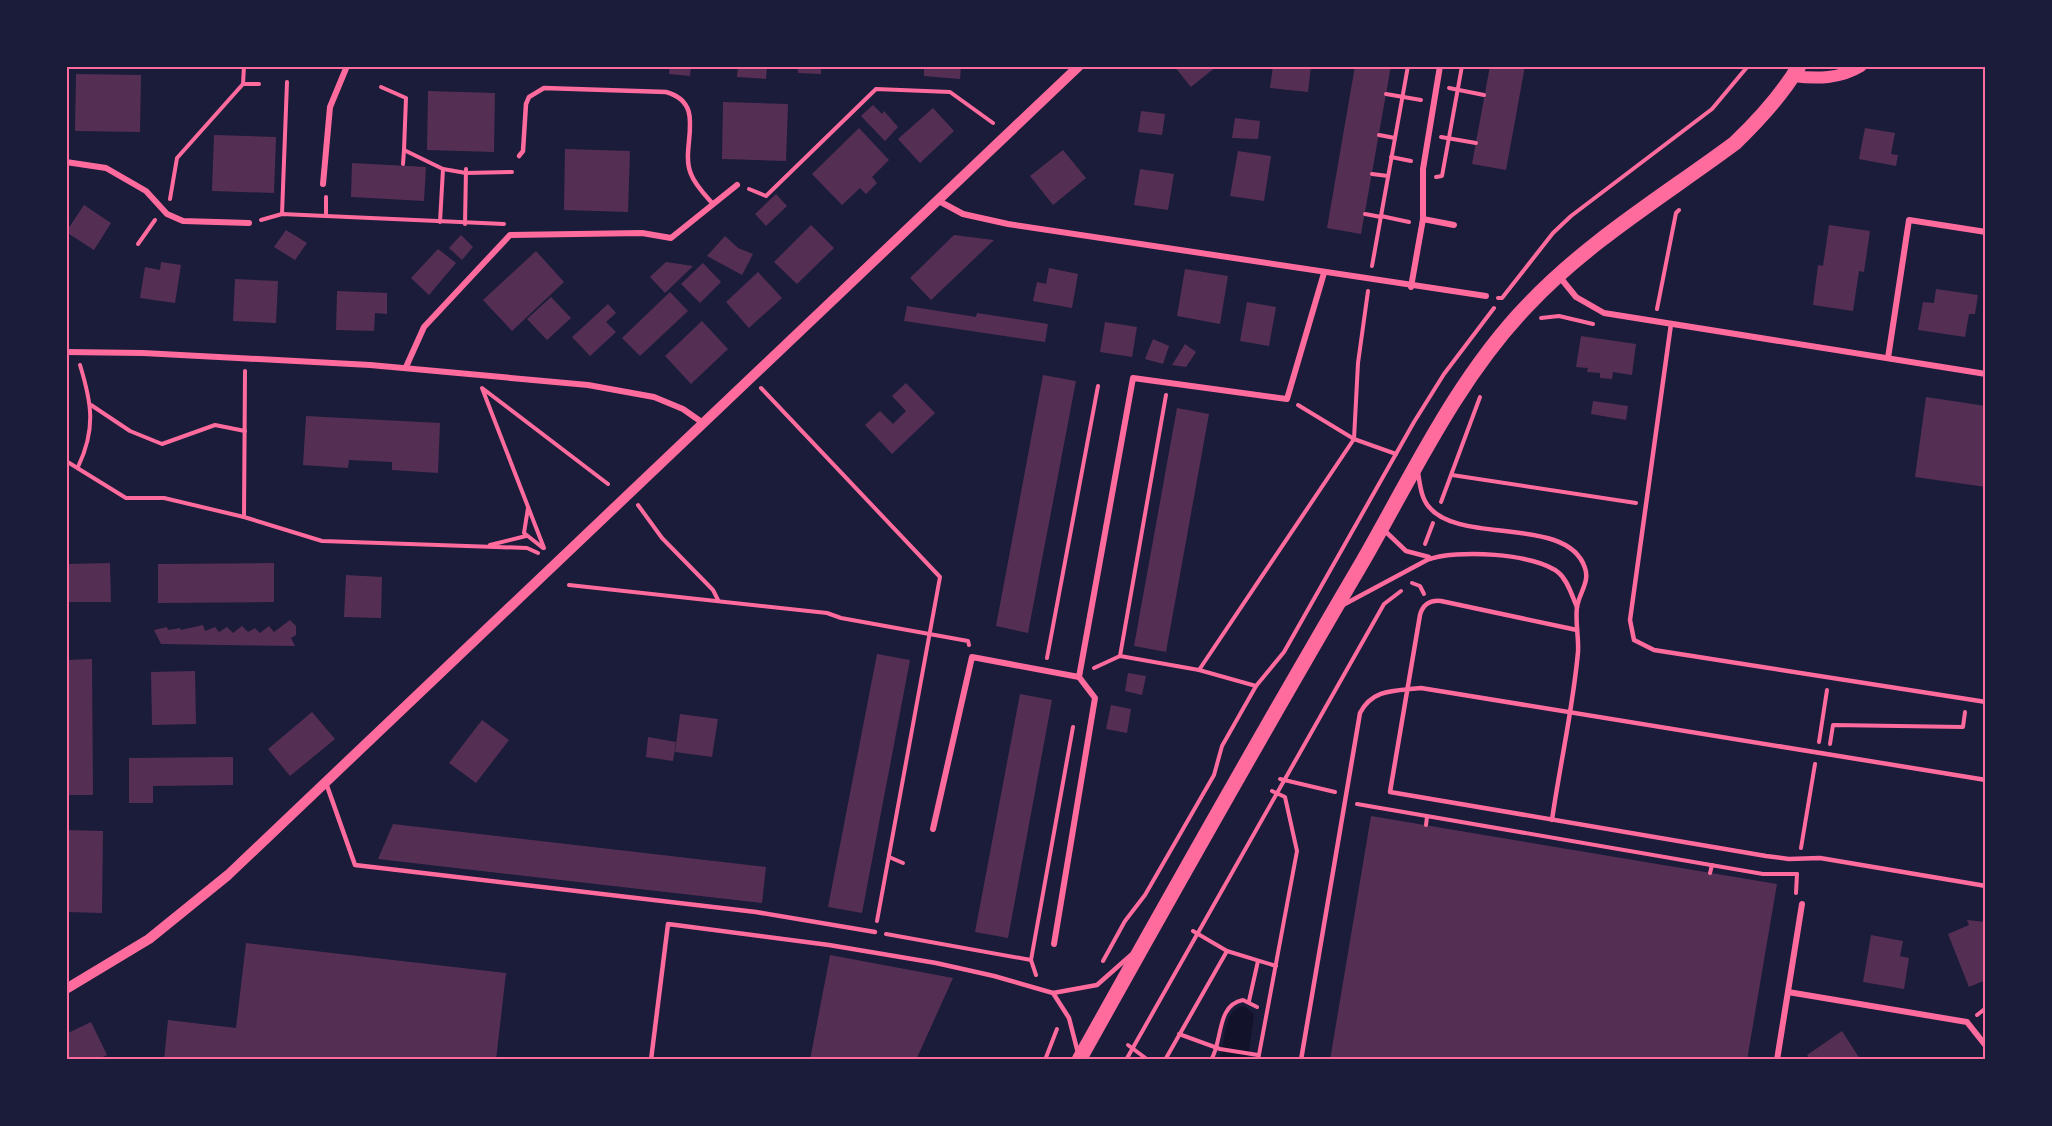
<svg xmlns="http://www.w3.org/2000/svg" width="2052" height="1126" font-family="Montserrat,sans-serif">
	<rect width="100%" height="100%" fill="#1b1b3a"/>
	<!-- water -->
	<path fill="#12122b" d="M1244,1006L1254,1014L1248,1060H1218C1227,1044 1221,1009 1244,1006Z"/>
	<!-- building -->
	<g fill="#542f53">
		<path d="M670,66H691L690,76L669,74Z"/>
		<path d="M738,66H767L766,79L737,77Z"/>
		<path d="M798,66H821V74L798,73Z"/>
		<path d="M924,66H961L960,79L924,76Z"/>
		<path d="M1174,66H1217L1191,87Z"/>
		<path d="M1273,66H1311L1308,92L1270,88Z"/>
		<path d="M1355,66H1391L1361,234L1327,228Z"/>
		<path d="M1490,66H1525L1506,170L1472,164Z"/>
		<path d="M76,74L141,75L140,132L75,131Z"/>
		<path d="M428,91L495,93L494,152L427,150Z"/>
		<path d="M723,102L788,104L786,161L722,159Z"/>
		<path d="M873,105L882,114L884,111L898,127L885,141L861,116Z"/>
		<path d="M933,108L954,131L920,163L898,139Z"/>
		<path d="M1141,111L1165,114L1162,135L1138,132Z"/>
		<path d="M1235,118L1260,121L1258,139L1232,138Z"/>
		<path d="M859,128L889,160L872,177L877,183L866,194L860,188L842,205L812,174Z"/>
		<path d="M1865,128L1895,133L1891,154L1898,155L1896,166L1859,159Z"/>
		<path d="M214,135L276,137L274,193L212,191Z"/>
		<path d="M565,149L630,151L628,212L564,210Z"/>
		<path d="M1063,150L1086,178L1053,205L1030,176Z"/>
		<path d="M1238,151L1271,156L1264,201L1230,196Z"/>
		<path d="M352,163L426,167L424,201L351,197Z"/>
		<path d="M1140,169L1174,174L1168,210L1134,205Z"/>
		<path d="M776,194L787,206L766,226L755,214Z"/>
		<path d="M84,205L111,223L94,250L66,232Z"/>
		<path d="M811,225L834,248L797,284L774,262Z"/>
		<path d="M1829,225L1870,231L1864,272L1859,271L1853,311L1813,305L1818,265L1823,266Z"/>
		<path d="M286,230L307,243L295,260L274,247Z"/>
		<path d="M461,235L473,247L462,260L449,248Z"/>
		<path d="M954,235L994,240L931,300L910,278Z"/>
		<path d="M725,236L738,248L753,254L742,275L707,256Z"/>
		<path d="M438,249L456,263L429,295L411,278Z"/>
		<path d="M536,251L564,282L512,331L483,300Z"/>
		<path d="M161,262L181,265L175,303L140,298L145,267L160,270Z"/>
		<path d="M666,262L693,266L665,293L650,277Z"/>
		<path d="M703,263L721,282L700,303L681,284Z"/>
		<path d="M1049,268L1078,274L1072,308L1033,301L1037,282L1046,284Z"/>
		<path d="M1185,269L1228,276L1220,324L1177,316Z"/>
		<path d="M758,272L782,298L749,328L726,302Z"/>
		<path d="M235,279L278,281L276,323L233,321Z"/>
		<path d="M1936,289L1978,295L1975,314H1969L1965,337L1918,330L1923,302L1934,303Z"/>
		<path d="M337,291L387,293V314L375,313L374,331L336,330Z"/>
		<path d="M670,292L688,311L640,356L622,338Z"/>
		<path d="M551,297L571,318L547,340L527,319Z"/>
		<path d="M1247,302L1276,307L1269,346L1240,341Z"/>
		<path d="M608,304L616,313L606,322L616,332L590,356L572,337Z"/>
		<path d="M907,306L976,317L977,313L1048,324L1045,342L904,321Z"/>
		<path d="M702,321L728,349L691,384L665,356Z"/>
		<path d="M1105,322L1137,327L1132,357L1100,352Z"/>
		<path d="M1581,336L1636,344L1632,375L1613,372L1612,379L1600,378V373L1587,372L1588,368L1576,367Z"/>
		<path d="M1153,339L1169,346L1163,364L1145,359Z"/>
		<path d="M1185,344L1196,352L1186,367L1172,365Z"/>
		<path d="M1043,375L1076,381L1028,633L996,626Z"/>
		<path d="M906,383L935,413L892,454L865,425L880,411L893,424L906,411L892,396Z"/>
		<path d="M1926,397L1986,406V487L1915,477Z"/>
		<path d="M1593,401L1628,406L1626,420L1591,414Z"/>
		<path d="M1177,408L1209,414L1166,652L1134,646Z"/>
		<path d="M306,416L440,423L438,473L392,470V462L349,460L348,468L303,465Z"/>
		<path d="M110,563L111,602H66V564Z"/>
		<path d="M274,563V602L158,603V564Z"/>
		<path d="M346,575L382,577L381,618L344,617Z"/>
		<path d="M290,620L296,626V635L291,638L295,646L161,644L154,630L167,627L168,630L180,628L181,630L203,625L205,631L215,627L219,632L227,627L233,633L242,626L248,632L255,628L260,633L269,626L274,632Z"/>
		<path d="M877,654L910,660L862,913L828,907Z"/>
		<path d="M92,659L93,795H66V660Z"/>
		<path d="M195,671L196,724L152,725L151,672Z"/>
		<path d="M1128,673L1146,676L1142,695L1125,691Z"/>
		<path d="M1020,694L1052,700L1008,938L975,932Z"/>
		<path d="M1111,705L1131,709L1127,733L1106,729Z"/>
		<path d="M312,712L335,739L290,776L268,749Z"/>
		<path d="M680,714L718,719L712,757L675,752Z"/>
		<path d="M482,720L509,740L476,783L449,763Z"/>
		<path d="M648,737L676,742L673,761L646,757Z"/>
		<path d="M233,757V785L153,786V803H129V758Z"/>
		<path d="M1371,816L1777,884L1747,1060H1330Z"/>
		<path d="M393,824L766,867L762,903L378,859Z"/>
		<path d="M66,830L103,831L102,913L66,912Z"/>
		<path d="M1967,920L1986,922V980L1969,987L1948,934L1969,925Z"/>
		<path d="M1871,935L1903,941L1900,956L1909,958L1904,989L1863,982Z"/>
		<path d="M246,943L506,973L496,1060H164L168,1020L236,1028Z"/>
		<path d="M830,955L953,978L916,1060H810Z"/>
		<path d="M91,1022L107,1055L96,1060H66V1034Z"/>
		<path d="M1842,1031L1860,1059L1811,1060L1807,1055Z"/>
	</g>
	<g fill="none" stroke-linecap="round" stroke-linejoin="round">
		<!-- path -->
		<g stroke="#ff6b9d" stroke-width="4">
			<path d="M243,84L244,66"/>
			<path d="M381,87L406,98L404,150"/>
			<path d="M1449,88L1484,95"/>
			<path d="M1386,94L1421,100"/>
			<path d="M1379,135L1395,138"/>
			<path d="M1441,137L1476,143"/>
			<path d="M1391,157L1411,161"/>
			<path d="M403,164L404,150L443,169L466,173L512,172"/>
			<path d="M1372,174L1388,176"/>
			<path d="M1436,177L1442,176L1462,66"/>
			<path d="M749,189L766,196L876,89L950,92L993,123"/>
			<path d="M170,199L177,158L243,84H259"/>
			<path d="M282,214L287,82"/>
			<path d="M1365,214L1381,217"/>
			<path d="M326,216L504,224"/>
			<path d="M1381,216L1409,222"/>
			<path d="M261,220L282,214L326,216V197"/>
			<path d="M440,222L443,169"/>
			<path d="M465,224L466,169"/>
			<path d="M138,244L155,220"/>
			<path d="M1372,266L1408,66"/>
			<path d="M1498,298H1502L1553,233L1571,216L1712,109L1748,66"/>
			<path d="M1657,309L1676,213L1679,210"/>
			<path d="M1541,318L1559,316L1593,324"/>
			<path d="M761,388L940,577L877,921"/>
			<path d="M91,405L130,431L162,444L215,425L245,431"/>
			<path d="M1298,405L1354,439L1396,454"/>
			<path d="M66,461L126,498H164L244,517L322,541L527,548L538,553"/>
			<path d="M78,467C96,429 92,404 80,365"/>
			<path d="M1452,475L1636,503"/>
			<path d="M1441,502L1480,397"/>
			<path d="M638,505L662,538L713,590L718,600"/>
			<path d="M528,508L524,533L543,548"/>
			<path d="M244,517L245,371"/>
			<path d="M1425,544L1433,523"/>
			<path d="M490,545L526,536"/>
			<path d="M544,548L482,388L608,484"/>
			<path d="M1412,583L1420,586L1424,594"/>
			<path d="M569,585L827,613L841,618L968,641L969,645"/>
			<path d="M1120,656L1166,395"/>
			<path d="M1047,658L1098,386"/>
			<path d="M1094,668L1120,656L1199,670L1256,686"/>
			<path d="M1199,670L1354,439L1358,363L1368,291"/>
			<path d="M1819,742L1827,690"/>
			<path d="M1830,744L1833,725L1963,727L1965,712"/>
			<path d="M1280,779L1335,792"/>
			<path d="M1357,804L1763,874H1797"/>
			<path d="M1426,825L1427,817"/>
			<path d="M1801,848L1815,764"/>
			<path d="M889,857L903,863"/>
			<path d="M1710,873L1712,865"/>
			<path d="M1796,893L1797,874"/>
			<path d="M1193,931L1227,951L1276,966"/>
			<path d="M886,934L1031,960L1036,975"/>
			<path d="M1031,960L1073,727"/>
			<path d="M1103,961L1125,921L1145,895L1214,775L1222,746L1256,686L1284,652L1414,422L1444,374L1494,308"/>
			<path d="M1249,1001L1258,961"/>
			<path d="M1977,1015L1986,1008"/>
			<path d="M1179,1034L1220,1049L1258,1055"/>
			<path d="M1128,1045L1148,1060"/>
			<path d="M1045,1060L1057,1029"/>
			<path d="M1126,1060L1384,604L1401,591"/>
			<path d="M1165,1060L1227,951"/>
			<path d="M1211,1060C1223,1041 1216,1005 1243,1000L1257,1007"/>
			<path d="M1258,1060L1297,851L1285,797L1272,791"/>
		</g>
		<!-- service -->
		<g stroke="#ff6b9d" stroke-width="4.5">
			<path d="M519,156L523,151L526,104L529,97L544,88L666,92C709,104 679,147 691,174C695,185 705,195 713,204"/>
			<path d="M1671,324L1630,620L1634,640L1654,650L1986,702"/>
			<path d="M1418,473C1420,484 1421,498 1429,507C1460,545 1568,515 1585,568C1590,582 1579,593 1577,607C1575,622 1579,638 1578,652C1573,708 1560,764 1552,820"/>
			<path d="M1384,530L1406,551L1429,557"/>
			<path d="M1343,605L1427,560C1455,549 1536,553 1559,573C1568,581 1572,596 1577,607"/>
			<path d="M1577,630L1441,601C1430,600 1423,604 1420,615L1390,792L1766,856L1789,859L1820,858L1986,886"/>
			<path d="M326,783L355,865L756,912L875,932"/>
			<path d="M1053,993L1069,1018L1078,1053"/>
			<path d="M651,1060L668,924L829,945L936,963L994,976L1053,993L1097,985L1131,955"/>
			<path d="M1301,1060L1360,713C1373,688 1396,691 1421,688L1986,780"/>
		</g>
		<!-- minor -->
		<g stroke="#ff6b9d" stroke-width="6">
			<path d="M66,162L106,168L146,191L167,214L183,221L249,223"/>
			<path d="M323,184L330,107L347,66"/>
			<path d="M937,200L963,214L1008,224L1486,296"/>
			<path d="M1423,219V169L1440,66"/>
			<path d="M1559,276L1576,297L1604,313L1986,374"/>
			<path d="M1411,287L1423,219L1454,225"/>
			<path d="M66,352L143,353L370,365L588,385L654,397L683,409L703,423"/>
			<path d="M1888,358L1909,220L1986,232"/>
			<path d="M406,367L424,327L510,235L642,233L671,238L737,185"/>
			<path d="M933,829L972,657L1079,677"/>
			<path d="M1054,944L1095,698L1079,677L1133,378L1287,399L1324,273"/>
			<path d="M1788,992L1967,1022L1986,1046"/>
			<path d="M1777,1060L1802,904"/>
		</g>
		<!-- tertiary -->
		<path stroke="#ff6b9d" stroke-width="10" d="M66,989L149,939L228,875L1079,66"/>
		<!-- secondary -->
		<path stroke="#ff6b9d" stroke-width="12" d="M1793,76C1817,79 1840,79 1861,66"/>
		<!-- primary -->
		<path stroke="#ff6b9d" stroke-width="15" d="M1079,1060C1172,893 1266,726 1363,561C1413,474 1457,379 1527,306C1587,242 1665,195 1735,143C1759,120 1782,95 1799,66"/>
	</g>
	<!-- border -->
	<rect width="2052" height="1126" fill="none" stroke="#1b1b3a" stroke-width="135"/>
	<rect x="68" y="68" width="1916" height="990" fill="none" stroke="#ff6b9d" stroke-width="2"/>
</svg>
